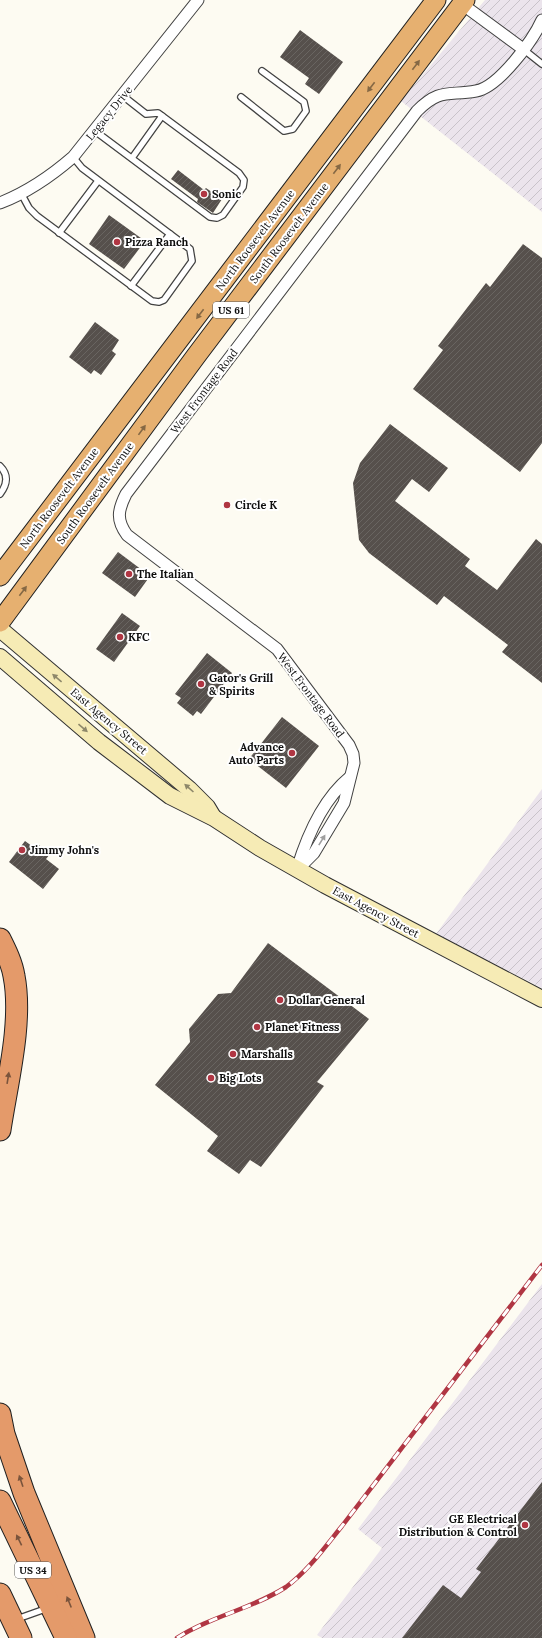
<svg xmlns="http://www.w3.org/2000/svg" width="542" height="1638" font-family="Lora,serif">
	<defs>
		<pattern id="industrial-furrows" width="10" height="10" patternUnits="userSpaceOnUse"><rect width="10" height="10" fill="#ebe4ec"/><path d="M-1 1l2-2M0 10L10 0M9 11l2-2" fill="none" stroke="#c8c2c9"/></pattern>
		<pattern id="building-hatch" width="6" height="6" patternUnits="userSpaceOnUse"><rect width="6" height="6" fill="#56504c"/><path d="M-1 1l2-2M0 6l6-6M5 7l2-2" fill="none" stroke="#696561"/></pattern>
	</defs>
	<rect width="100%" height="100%" fill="#fdfbf2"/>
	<!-- industrial -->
	<g fill="url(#industrial-furrows)">
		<path d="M485,0H542V212L401,101Z"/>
		<path d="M542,789V988L436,934Z"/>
		<path d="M542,1284V1638H322L317,1635L382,1548L358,1529Z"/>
	</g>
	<!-- building -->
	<g fill="url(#building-hatch)">
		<path d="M300,30L343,62L319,94L305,84L309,78L280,57Z"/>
		<path d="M178,170L204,190L206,188L222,199L213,213L197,202L198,199L171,179Z"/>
		<path d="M109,215L145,241L124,269L89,244Z"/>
		<path d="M523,244L542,258V443L520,472L413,389L443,350L438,346L486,283L490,287Z"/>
		<path d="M95,322L119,340L112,351L116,354L101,375L94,370L91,374L69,357Z"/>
		<path d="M390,424L448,468L429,492L412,479L395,501L470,559L465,566L497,590L536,539L542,544V683L502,652L508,645L444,596L437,605L369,553L359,540L353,483L360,463Z"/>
		<path d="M118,552L150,576L135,597L102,573Z"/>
		<path d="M122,613L140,626L114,662L96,649Z"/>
		<path d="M207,653L232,673L201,714L197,711L193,716L177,703L181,698L175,694Z"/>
		<path d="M282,717L319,746L286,788L249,759Z"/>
		<path d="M25,841L36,849L39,845L50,854L46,859L59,869L43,889L9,862Z"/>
		<path d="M268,943L369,1019L317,1082L324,1086L261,1167L250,1160L239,1174L207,1151L218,1136L155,1085L190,1042L189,1029L218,994L231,993Z"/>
		<path d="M542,1482V1638H402L443,1585L461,1598L481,1572L476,1569Z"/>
	</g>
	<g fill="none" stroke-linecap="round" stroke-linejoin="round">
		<defs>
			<g id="service">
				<path d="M523,49L542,64"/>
				<path d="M241,97L284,131L293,129L306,111L304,102L262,71"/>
				<path d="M95,131L210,217L217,218L223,215L243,187L244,180L239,173L158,113L146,114L123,96"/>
				<path d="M132,158L162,116"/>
				<path d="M22,195L29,208L37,216L152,301L159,302L164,300L192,261L190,249L82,168L73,157"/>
				<path d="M59,233L98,181"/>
				<path d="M131,286L170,234"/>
				<path d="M0,466C9,475 7,485 0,494"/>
				<path d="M17,1619L48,1608"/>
			</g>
			<g id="minor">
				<path d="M462,4L523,49"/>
				<path d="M0,203C28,192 50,177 73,157L198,0"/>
				<path d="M297,869C307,836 323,799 350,777"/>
				<path d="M297,870L314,853L344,803L354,763L353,754L349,745L277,649L127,535C116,520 118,510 126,494L417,111C440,88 448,96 476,91C499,87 533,40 542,20"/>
			</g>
			<g id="secondary">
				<path d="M0,629L189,789L207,807L213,817"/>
				<path d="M0,657L99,742L170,796L214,818L260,848L325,885L542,999"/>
			</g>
			<g id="trunk">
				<path d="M0,576L436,0"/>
				<path d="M0,622L196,356L465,0"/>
			</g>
			<g id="motorway">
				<path d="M0,939C6,951 12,963 14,976C23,1022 7,1083 0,1130"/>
				<path d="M0,1414L4,1434L24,1493L84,1638"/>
				<path d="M0,1501L66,1638"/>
				<path d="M0,1594L21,1638"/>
			</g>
		</defs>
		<!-- service casing -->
		<use href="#service" stroke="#424242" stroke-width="8"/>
		<!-- minor casing -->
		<use href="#minor" stroke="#424242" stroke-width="13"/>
		<!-- secondary casing -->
		<use href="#secondary" stroke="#313131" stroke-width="18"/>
		<!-- trunk casing -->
		<use href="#trunk" stroke="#202020" stroke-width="21"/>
		<!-- motorway casing -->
		<use href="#motorway" stroke="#202020" stroke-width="23"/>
		<!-- service -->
		<use href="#service" stroke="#fff" stroke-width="5.5"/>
		<!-- minor -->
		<use href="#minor" stroke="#fff" stroke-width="11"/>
		<!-- secondary -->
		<use href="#secondary" stroke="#f6ebb5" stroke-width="16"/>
		<!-- trunk -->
		<use href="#trunk" stroke="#e6b070" stroke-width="19"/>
		<!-- motorway -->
		<use href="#motorway" stroke="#e49a6a" stroke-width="21"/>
		<defs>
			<path id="rail" d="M177,1638C211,1616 252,1609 286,1587C308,1571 325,1547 342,1526L542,1265"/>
		</defs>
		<!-- rail casing -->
		<use href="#rail" stroke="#b03643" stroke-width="4.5"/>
		<!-- rail -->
		<use href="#rail" stroke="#fff" stroke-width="3" stroke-dasharray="9" stroke-linecap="butt"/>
	</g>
	<!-- one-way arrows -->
	<defs><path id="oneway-solid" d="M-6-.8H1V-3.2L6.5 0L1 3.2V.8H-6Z"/></defs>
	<g fill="#856844">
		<use href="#oneway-solid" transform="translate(416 65) rotate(-53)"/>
		<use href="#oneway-solid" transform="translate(371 87) rotate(127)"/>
		<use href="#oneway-solid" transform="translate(337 169) rotate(-53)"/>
		<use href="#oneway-solid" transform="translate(200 314) rotate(127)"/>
		<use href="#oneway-solid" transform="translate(142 430) rotate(-54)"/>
		<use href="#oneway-solid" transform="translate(23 591) rotate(-53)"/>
	</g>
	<g fill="#8e886a">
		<use href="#oneway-solid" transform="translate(57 678) rotate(-140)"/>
		<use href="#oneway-solid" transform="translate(83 728) rotate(41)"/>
		<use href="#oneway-solid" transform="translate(189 788) rotate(-138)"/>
	</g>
	<use fill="#9f9f9f" href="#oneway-solid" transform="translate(322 840) rotate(-58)"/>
	<g fill="#7a543c">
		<use href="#oneway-solid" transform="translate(8 1078) rotate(-81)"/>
		<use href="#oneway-solid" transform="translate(21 1481) rotate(-109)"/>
		<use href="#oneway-solid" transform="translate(19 1540) rotate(-116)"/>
		<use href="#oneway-solid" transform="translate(69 1602) rotate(-112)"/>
	</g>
	<!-- markers -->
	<g fill="#b03643" stroke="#fff" stroke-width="1.5">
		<circle cx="204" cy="194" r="4"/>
		<circle cx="117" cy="242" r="4"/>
		<circle cx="227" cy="505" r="4"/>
		<circle cx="129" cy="574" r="4"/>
		<circle cx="120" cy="637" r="4"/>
		<circle cx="201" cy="684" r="4"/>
		<circle cx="292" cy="753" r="4"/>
		<circle cx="22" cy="850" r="4"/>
		<circle cx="280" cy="1000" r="4"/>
		<circle cx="257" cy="1027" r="4"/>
		<circle cx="233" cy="1054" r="4"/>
		<circle cx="211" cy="1078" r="4"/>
		<circle cx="525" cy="1525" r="4"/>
	</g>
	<g text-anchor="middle" stroke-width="4" stroke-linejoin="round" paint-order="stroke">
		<!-- shield labels -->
		<g fill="#fff" stroke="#575757" stroke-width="1">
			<rect x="213" y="302" width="36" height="16" rx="3"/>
			<rect x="15" y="1562" width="36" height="16" rx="3"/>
		</g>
		<g font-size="10" font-weight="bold" fill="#0f0f0f">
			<text x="231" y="314">US 61</text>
			<text x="33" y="1574">US 34</text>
		</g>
		<!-- street labels -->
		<g font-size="11" fill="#0f0f0f" stroke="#fff">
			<text transform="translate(109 113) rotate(-51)" y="4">Legacy Drive</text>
			<text transform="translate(289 233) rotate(-53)" y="4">South Roosevelt Avenue</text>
			<text transform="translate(255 240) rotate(-53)" y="4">North Roosevelt Avenue</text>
			<text transform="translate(204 391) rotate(-53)" y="4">West Frontage Road</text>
			<text transform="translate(95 493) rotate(-54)" y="4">South Roosevelt Avenue</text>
			<text transform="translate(59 498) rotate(-53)" y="4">North Roosevelt Avenue</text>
			<text transform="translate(311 695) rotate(53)" y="4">West Frontage Road</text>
			<text transform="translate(109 721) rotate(40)" y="4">East Agency Street</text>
			<text transform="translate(376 912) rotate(28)" y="4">East Agency Street</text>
		</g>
		<!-- poi labels -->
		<g font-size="11" font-weight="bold" fill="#0f0f0f" stroke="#fff" text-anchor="start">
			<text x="212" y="198">Sonic</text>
			<text x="125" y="246">Pizza Ranch</text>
			<text x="235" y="509">Circle K</text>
			<text x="137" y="578">The Italian</text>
			<text x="128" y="641">KFC</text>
			<text x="209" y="682">Gator's Grill<tspan x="209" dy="13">&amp; Spirits</tspan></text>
			<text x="284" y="751" text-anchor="end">Advance<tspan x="284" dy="13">Auto Parts</tspan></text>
			<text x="30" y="854">Jimmy John's</text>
			<text x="288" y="1004">Dollar General</text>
			<text x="265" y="1031">Planet Fitness</text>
			<text x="241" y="1058">Marshalls</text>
			<text x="219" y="1082">Big Lots</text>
			<text x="517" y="1523" text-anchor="end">GE Electrical<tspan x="517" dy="13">Distribution &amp; Control</tspan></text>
		</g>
	</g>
</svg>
